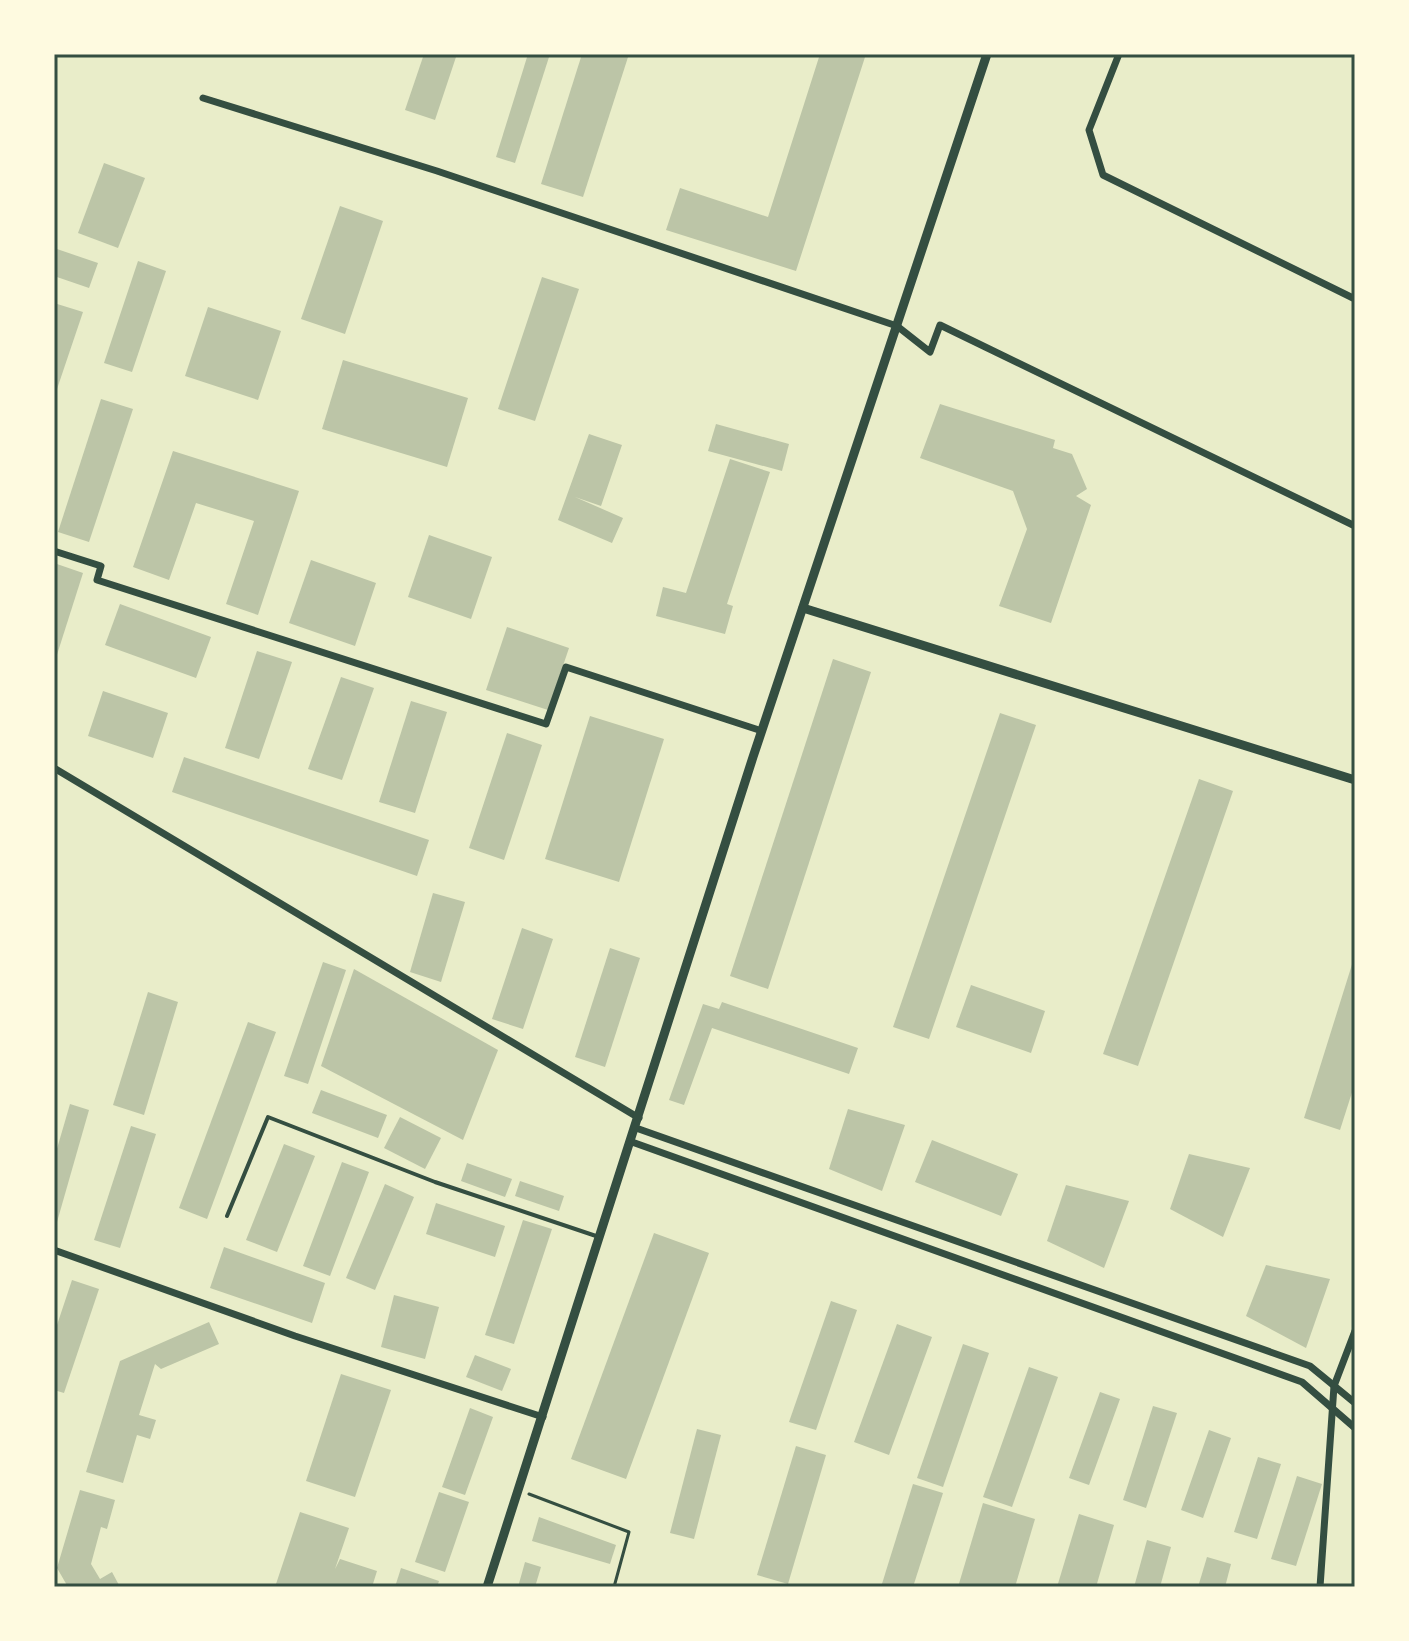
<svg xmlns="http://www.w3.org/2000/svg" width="1409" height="1641" font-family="'Roboto Condensed',sans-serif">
	<rect width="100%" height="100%" fill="#e9edc9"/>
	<!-- building -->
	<g fill="#bcc5a7">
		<path d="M424,54H457L435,120L405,110Z"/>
		<path d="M528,54H550L515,163L496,157Z"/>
		<path d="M582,54H629L583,197L541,184Z"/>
		<path d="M820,54H866L796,271L666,230L680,188L768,217Z"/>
		<path d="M104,163L145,178L118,248L78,233Z"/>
		<path d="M340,206L383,221L345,334L301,319Z"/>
		<path d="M54,248L98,263L89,288L54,276Z"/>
		<path d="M138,261L166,271L132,372L104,363Z"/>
		<path d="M542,277L579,289L535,421L498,409Z"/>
		<path d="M54,303L83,312L56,392L54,391Z"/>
		<path d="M208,307L281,331L258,400L185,376Z"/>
		<path d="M343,360L468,398L447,467L322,429Z"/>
		<path d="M101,399L133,409L89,542L58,532Z"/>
		<path d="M940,404L1055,440L1053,448L1072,454L1087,489L1076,496L1091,505L1051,623L999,606L1027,529L1013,491L920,458Z"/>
		<path d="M716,424L789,444L782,471L708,451Z"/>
		<path d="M589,434L622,445L601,506L575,497L623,518L612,543L558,520Z"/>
		<path d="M173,451L299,491L258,615L226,604L254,521L196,503L169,580L133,567Z"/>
		<path d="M730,459L770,472L727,604L733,606L725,634L656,616L663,587L686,593Z"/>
		<path d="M429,535L492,557L471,619L408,597Z"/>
		<path d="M311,560L376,583L355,646L289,623Z"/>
		<path d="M54,563L83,573L55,661H54Z"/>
		<path d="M120,604L211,637L196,678L105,645Z"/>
		<path d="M507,627L569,648L548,710L486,690Z"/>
		<path d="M257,651L292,662L259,759L225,748Z"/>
		<path d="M833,659L871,672L768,989L730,976Z"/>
		<path d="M341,677L374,688L342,780L308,769Z"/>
		<path d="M103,691L168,713L153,758L88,736Z"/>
		<path d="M411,701L447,712L415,813L379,802Z"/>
		<path d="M1000,713L1036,725L929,1039L893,1027Z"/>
		<path d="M590,716L664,739L619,882L545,859Z"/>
		<path d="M507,733L542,745L504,860L469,848Z"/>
		<path d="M184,757L429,840L417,876L172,792Z"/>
		<path d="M1199,779L1233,791L1138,1066L1103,1054Z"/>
		<path d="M433,893L465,902L441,982L410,972Z"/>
		<path d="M522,928L553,939L523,1029L492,1019Z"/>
		<path d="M610,948L640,958L605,1067L575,1057Z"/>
		<path d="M1354,958L1355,1083L1340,1130L1304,1118Z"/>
		<path d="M323,962L346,970L308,1084L284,1076Z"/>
		<path d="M354,969L498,1050L463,1140L321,1066Z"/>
		<path d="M971,985L1045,1011L1031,1053L956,1027Z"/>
		<path d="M148,992L178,1002L144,1115L113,1105Z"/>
		<path d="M722,1002L858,1048L849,1074L712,1028L684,1105L669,1100L703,1004L719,1009Z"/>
		<path d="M248,1022L276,1032L207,1219L179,1208Z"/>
		<path d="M321,1090L387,1115L378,1138L312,1113Z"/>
		<path d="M70,1104L89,1110L55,1229L54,1159Z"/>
		<path d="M848,1109L905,1125L882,1191L829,1169Z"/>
		<path d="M400,1117L441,1138L425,1169L384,1148Z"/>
		<path d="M131,1126L156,1134L120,1248L94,1240Z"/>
		<path d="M932,1140L1018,1174L1001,1216L915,1182Z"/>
		<path d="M284,1144L315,1156L277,1252L246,1240Z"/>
		<path d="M1189,1154L1250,1168L1223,1237L1170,1209Z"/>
		<path d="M342,1162L369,1172L330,1276L303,1266Z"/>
		<path d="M467,1163L512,1179L505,1197L461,1181Z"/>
		<path d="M520,1181L564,1196L559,1211L515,1196Z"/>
		<path d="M385,1184L414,1197L375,1290L346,1278Z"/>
		<path d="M1066,1185L1129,1201L1104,1268L1047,1241Z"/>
		<path d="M436,1203L505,1226L495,1257L426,1234Z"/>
		<path d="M523,1220L552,1229L514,1344L485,1335Z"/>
		<path d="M654,1233L709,1253L626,1479L571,1459Z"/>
		<path d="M224,1247L325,1283L312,1323L210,1288Z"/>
		<path d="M1266,1265L1330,1279L1306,1348L1246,1316Z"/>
		<path d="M72,1280L99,1289L64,1393L54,1390V1334Z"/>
		<path d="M394,1295L439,1307L425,1359L381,1347Z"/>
		<path d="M831,1301L857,1310L816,1430L789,1422Z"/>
		<path d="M209,1322L219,1344L161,1369L155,1364L139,1415L156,1420L150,1439L137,1435L123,1483L86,1472L120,1361Z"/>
		<path d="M897,1324L932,1337L889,1455L854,1442Z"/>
		<path d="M963,1344L989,1353L943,1487L917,1478Z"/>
		<path d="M475,1355L511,1369L502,1391L466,1377Z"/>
		<path d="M1029,1367L1058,1377L1012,1507L983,1497Z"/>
		<path d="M341,1374L391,1390L355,1497L306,1481Z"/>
		<path d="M1100,1392L1120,1399L1089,1485L1069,1478Z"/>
		<path d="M1153,1406L1177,1413L1146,1508L1123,1500Z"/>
		<path d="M470,1408L493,1417L465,1495L442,1487Z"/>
		<path d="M697,1429L721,1435L694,1539L670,1533Z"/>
		<path d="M1209,1430L1231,1438L1203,1518L1181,1510Z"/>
		<path d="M796,1446L826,1455L788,1584L757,1575Z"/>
		<path d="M1258,1457L1281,1464L1257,1539L1234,1532Z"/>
		<path d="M1297,1476L1322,1484L1296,1566L1271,1559Z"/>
		<path d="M913,1484L943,1493L913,1587H881Z"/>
		<path d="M80,1490L115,1500L107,1529L101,1527L91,1564L100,1579L112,1572L120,1587H68L57,1568Z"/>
		<path d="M439,1492L469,1502L445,1572L415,1562Z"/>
		<path d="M983,1503L1035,1519L1015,1587H958Z"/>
		<path d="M300,1512L349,1528L335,1569L340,1559L377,1571L372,1587H275Z"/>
		<path d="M1079,1514L1114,1525L1096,1587H1057Z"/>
		<path d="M539,1517L616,1545L610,1564L532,1541Z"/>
		<path d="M1147,1540L1171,1547L1160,1587H1134Z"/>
		<path d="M1207,1557L1231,1564L1225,1587H1198Z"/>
		<path d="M525,1562L541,1567L535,1587H518Z"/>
		<path d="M401,1568L439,1581L437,1587H395Z"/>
	</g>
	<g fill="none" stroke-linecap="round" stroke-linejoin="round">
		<!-- path -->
		<path stroke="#344e41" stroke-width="3" d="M529,1494L629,1532L614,1587"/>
		<!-- service -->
		<path stroke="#344e41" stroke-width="4" d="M227,1216L268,1117L435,1182L599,1237"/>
		<!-- minor -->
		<g stroke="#344e41" stroke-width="7">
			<path d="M1119,54L1089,130L1103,175L1355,299"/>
			<path d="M203,98L437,171L897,326L930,352L940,325L1355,526"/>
			<path d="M54,551L101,566L97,580L546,724L566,667L762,731"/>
			<path d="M54,768L639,1118"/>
			<path d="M636,1128L1310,1366L1355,1403"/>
			<path d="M632,1142L1302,1382L1355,1428"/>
			<path d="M54,1250L295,1336L543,1417"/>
			<path d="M1320,1587L1334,1386L1355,1331"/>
		</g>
		<!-- tertiary -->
		<g stroke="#344e41" stroke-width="9">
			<path d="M803,608L1355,780"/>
			<path d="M487,1587L753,757L987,54"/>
		</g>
	</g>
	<!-- border -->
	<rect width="1409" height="1641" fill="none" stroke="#fefae0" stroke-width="112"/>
	<rect x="56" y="56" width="1297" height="1529" fill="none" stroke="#344e41" stroke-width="3"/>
</svg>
